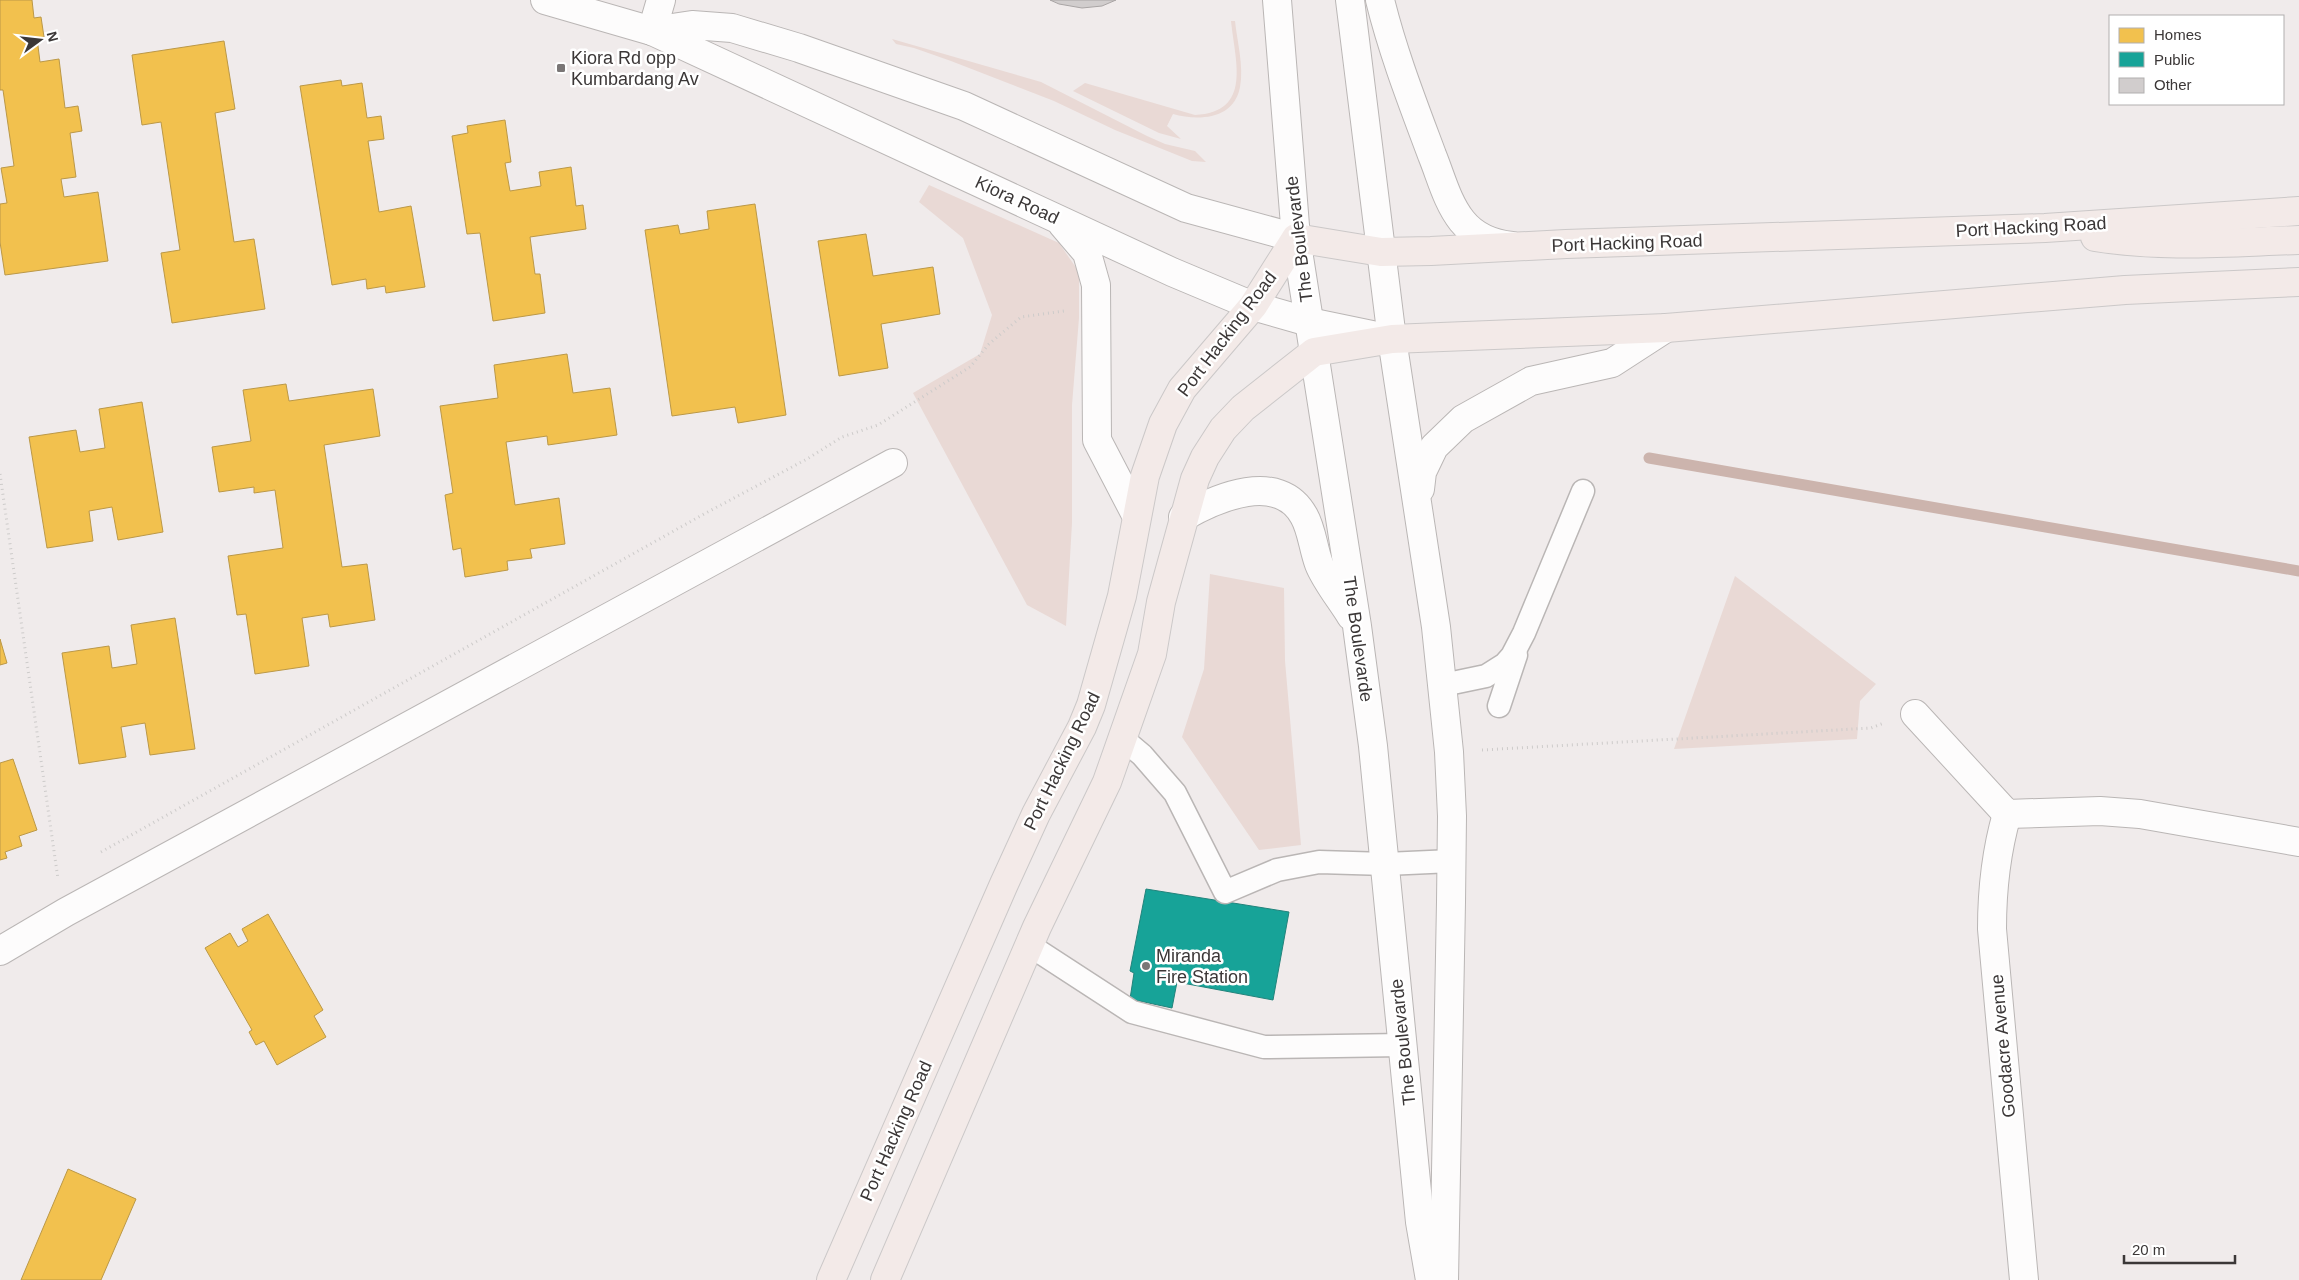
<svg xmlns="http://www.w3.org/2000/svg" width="2299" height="1280" font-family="Helvetica,sans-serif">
	<rect width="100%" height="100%" fill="#f0ebeb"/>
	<!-- green -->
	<g fill="#e9d9d5">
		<path d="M1231,21H1235C1237,41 1244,66 1240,87C1234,120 1198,121 1173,114L1167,126L1181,139L1159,133L1073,91L1085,83L1195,115C1253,112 1235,61 1231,21Z"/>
		<path d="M892,39L1041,82L1147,136L1165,144L1195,151L1206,162L1192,161L1115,130L1054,101L951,61L914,48L896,44Z"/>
		<path d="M929,185L1059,243L1079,272V318L1072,405V523L1066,626L1027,605L913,393L980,354L992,315L963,238L919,202Z"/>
		<path d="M1210,574L1284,588L1285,661L1301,845L1259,850L1182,737L1204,669Z"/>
		<path d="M1735,576L1876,684L1860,701L1857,739L1674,749Z"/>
	</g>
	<!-- homes -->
	<g fill="#f2c14e" stroke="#bb9847">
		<path d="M0,0H32L34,18L41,17L44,37L37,38L40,62L59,59L65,108L78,106L82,131L70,133L76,177L61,179L64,197L98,192L108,261L5,275L0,242V204L7,203L1,168L14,166L3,90H0Z"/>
		<path d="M224,41L235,109L215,113L234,242L254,239L265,309L172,323L161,253L180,250L161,122L142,125L132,55Z"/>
		<path d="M341,80L342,86L362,83L367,118L381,116L384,139L368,141L379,212L411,206L425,287L386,293L385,286L367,289L366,279L332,285L300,86Z"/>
		<path d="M505,120L511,162L505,163L510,191L541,186L539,172L571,167L576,206L583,205L586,229L530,237L535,274H540L545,313L493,321L480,233L467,234L452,136L468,133L467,126Z"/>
		<path d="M755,204L786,415L738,423L735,407L672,416L645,230L678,225L680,234L709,229L707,211Z"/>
		<path d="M866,234L873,276L933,267L940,314L881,324L888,368L839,376L818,241Z"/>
		<path d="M567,354L573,393L610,388L617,435L548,445L547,436L506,442L515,505L559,498L565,544L530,549L532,558L507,561L508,570L465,577L461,548L453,550L445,495L453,493L440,406L498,398L494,365Z"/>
		<path d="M286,384L289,401L373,389L380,436L324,445L342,567L367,564L375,620L330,627L328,614L302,618L309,666L255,674L246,614L237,615L228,556L283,548L275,490L254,493V487L219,492L212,447L251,441L243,390Z"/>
		<path d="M142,402L163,532L118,540L112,507L89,511L93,541L47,548L29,437L76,430L80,452L105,448L99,409Z"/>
		<path d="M175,618L195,749L150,755L145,723L121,727L126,757L79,764L62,653L109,646L112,668L137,664L131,625Z"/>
		<path d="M0,639L7,663L0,665Z"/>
		<path d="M13,759L37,830L19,836L22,846L5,852L7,858L0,860V763Z"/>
		<path d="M268,914L323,1010L314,1016L326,1037L277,1065L264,1041L256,1045L249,1032L252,1030L205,948L230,933L238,947L248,941L242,929Z"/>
		<path d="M68,1169L136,1199L101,1280H21Z"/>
	</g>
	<!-- public -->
	<path fill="#17a398" stroke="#22837b" d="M1146,889L1289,912L1273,1000L1177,982L1172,1008L1130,999L1134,973L1130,971Z"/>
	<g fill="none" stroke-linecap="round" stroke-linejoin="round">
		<!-- stream -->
		<path stroke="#ccb4ad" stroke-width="11" d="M1649,458L2299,571"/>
	</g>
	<!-- building -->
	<path fill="#d1cdcd" stroke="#a9a5a5" d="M1050,0H1116L1102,6L1082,8L1059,4Z"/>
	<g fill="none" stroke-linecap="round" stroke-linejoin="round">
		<defs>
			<g id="service">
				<path d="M1443,685L1486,676L1505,664L1512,656L1524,633L1583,491"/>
				<path d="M1499,706L1516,655"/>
				<path d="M1123,739L1142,755L1175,793L1225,892L1277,870L1319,862L1386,864L1452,861"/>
				<path d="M1029,945L1132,1012L1264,1047L1403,1045"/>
			</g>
			<g id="minor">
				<path d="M652,31L661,0"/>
				<path d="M1915,714L2007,814L2100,811L2140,814L2299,842"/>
				<path d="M2007,814C1996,852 1992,889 1992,929L2024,1280"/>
			</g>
			<path id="tertiary" d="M0,951L66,912L893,463"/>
			<g id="secondary">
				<path d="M545,0L652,31L1172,272L1253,306L1309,322L1391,339"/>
				<path d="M1277,0L1296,238L1357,626L1373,746L1420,1222L1430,1280"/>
				<path d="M1350,0L1392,339L1436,627L1449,752L1452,816L1451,902L1444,1280"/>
				<path d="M1380,0C1393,53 1413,104 1432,155C1441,177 1447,202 1462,221C1474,236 1493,244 1512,246"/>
				<path d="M652,31L692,25L732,28L799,48L964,106L1186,208L1296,238"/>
				<path d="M1063,225L1087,253L1096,285L1097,440L1136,515"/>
				<path d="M1420,489L1422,472L1434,447L1463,419L1531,381L1612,363L1666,328"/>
				<path d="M1183,517C1216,498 1279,470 1304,516C1312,530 1313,548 1319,564C1325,580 1342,601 1351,616"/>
			</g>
			<g id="primary">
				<path d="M2095,237C2162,248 2231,242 2299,240"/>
				<path d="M831,1280L1004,884L1036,814L1082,727L1091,705L1122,596L1145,476L1163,424L1182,389L1253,306L1296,238L1381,252L1431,251L1566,244L2045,228L2299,211"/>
				<path d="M885,1280L1037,927L1107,782L1152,654L1161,602L1195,479L1205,457L1223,429L1243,408L1314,352L1392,339L1666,328L2125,290L2299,282"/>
			</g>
		</defs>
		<!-- service casing -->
		<use href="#service" stroke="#bab6b5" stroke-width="25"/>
		<!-- minor casing -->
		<use href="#minor" stroke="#bab6b5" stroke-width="30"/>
		<!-- tertiary casing -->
		<use href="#tertiary" stroke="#bab6b5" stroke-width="30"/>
		<!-- secondary casing -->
		<use href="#secondary" stroke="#bab6b5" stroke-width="30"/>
		<!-- primary casing -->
		<use href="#primary" stroke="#cbc8c8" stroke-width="30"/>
		<!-- path -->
		<g stroke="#cdcbca" stroke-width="3" stroke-dasharray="1 4" stroke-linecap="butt">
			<path d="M0,474L58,879"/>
			<path d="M1482,750L1871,728L1884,723"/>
			<path d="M101,852L704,514L807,459L842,437L878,425L970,367L989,344L1021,317L1064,311"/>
		</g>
		<!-- service -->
		<use href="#service" stroke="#fdfcfc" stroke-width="22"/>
		<!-- minor -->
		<use href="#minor" stroke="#fdfcfc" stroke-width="28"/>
		<!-- tertiary -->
		<use href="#tertiary" stroke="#fdfcfc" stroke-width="28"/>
		<!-- secondary -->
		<use href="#secondary" stroke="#fdfcfc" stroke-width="28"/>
		<!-- primary -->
		<use href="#primary" stroke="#f3eae8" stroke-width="28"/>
	</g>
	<!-- markers -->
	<g fill="#7a7676" stroke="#fff" stroke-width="2">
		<rect x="556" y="63" width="10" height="10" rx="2.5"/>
		<circle cx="1146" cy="966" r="5"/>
	</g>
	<g text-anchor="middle" stroke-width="5" stroke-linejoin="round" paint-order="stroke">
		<!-- poi labels -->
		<g font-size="18" fill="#3b3737" stroke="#fff" text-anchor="start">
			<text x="571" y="64">Kiora Rd opp<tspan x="571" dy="21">Kumbardang Av</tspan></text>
			<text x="1156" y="962">Miranda<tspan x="1156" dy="21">Fire Station</tspan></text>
		</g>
		<!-- street labels -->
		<g font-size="18" fill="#3b3737" stroke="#fff">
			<text transform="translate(1017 200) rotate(25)" y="6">Kiora Road</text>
			<text transform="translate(2031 227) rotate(-3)" y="6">Port Hacking Road</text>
			<text transform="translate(1299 239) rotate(-97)" y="6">The Boulevarde</text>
			<text transform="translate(1627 243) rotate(-2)" y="6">Port Hacking Road</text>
			<text transform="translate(1227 334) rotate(-53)" y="6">Port Hacking Road</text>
			<text transform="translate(1358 639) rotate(82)" y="6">The Boulevarde</text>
			<text transform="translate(1062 761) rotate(-64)" y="6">Port Hacking Road</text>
			<text transform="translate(1403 1042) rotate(-96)" y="6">The Boulevarde</text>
			<text transform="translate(2003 1046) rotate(-95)" y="6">Goodacre Avenue</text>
			<text transform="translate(896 1131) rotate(-66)" y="6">Port Hacking Road</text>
		</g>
	</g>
	<!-- legend -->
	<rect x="2109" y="15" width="175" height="90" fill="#ffffff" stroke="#b1afaf"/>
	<rect x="2119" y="28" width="25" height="15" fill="#f2c14e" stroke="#b1afaf"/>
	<text x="2154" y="40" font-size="15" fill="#3b3737">Homes</text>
	<rect x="2119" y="52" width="25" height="15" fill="#17a398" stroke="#b1afaf"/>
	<text x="2154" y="65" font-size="15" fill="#3b3737">Public</text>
	<rect x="2119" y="78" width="25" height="15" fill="#d1cdcd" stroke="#b1afaf"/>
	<text x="2154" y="90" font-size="15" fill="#3b3737">Other</text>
	<!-- north arrow -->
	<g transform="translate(40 40) rotate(75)" stroke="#ffffff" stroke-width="4" paint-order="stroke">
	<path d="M0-4L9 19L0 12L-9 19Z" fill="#3b3737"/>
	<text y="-8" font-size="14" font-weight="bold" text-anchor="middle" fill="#3b3737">N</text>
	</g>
	<!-- scale -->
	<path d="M2124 1255v8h111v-8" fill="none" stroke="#3b3737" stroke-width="2.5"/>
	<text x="2132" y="1255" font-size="15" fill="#3b3737" stroke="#ffffff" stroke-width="4" paint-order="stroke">20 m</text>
</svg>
